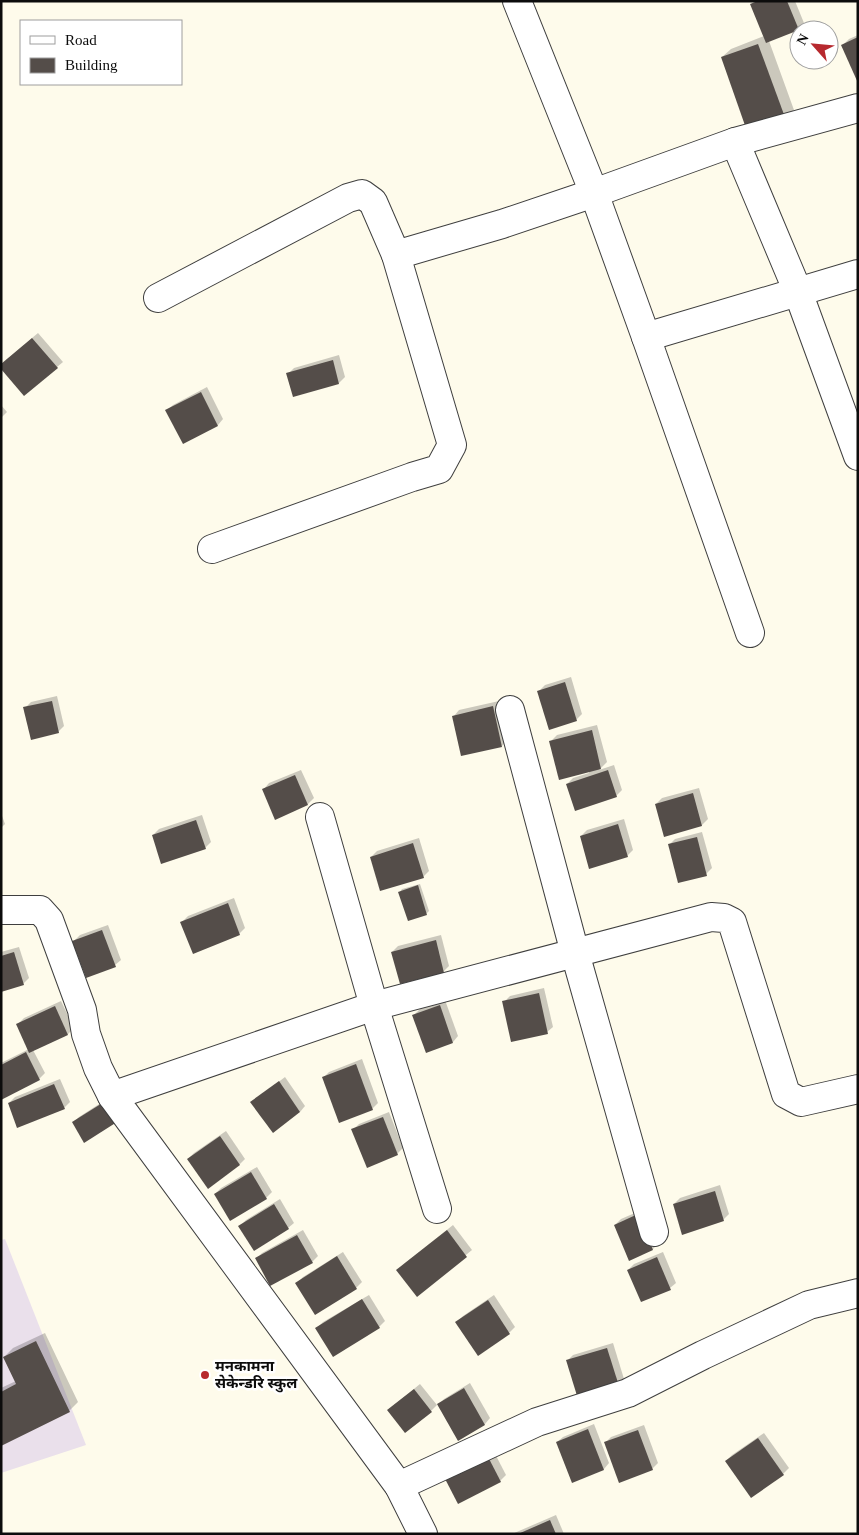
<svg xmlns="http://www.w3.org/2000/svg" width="859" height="1535" font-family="'Times New Roman','Noto Sans Devanagari',serif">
	<rect width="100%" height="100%" fill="#fefbeb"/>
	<!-- industrial -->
	<path fill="#eae0eb" d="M5,1239L86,1445L1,1473V1240Z"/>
	<!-- shadow -->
	<g fill="#0003">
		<path d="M755,1H795L804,23L798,29L769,41L794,110L785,119L722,57L731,49L764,36L751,5Z"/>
		<path d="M858,35V80L843,45L849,39Z"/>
		<path d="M38,333L63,362L57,367L6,360Z"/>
		<path d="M339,355L345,377L339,383L294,395L288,374L294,368Z"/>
		<path d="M207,387L223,419L218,425L183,443L167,410L173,405Z"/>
		<path d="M1,405L7,412L1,418Z"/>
		<path d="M571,677L582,714L576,720L539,691L545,685Z"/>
		<path d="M57,696L64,726L58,732L25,708L31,702Z"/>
		<path d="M499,701L507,740L502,746L454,716L459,710Z"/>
		<path d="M597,725L607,762L599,770L614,765L622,790L616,796L567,784L573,778L589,773V771L551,741L557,735Z"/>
		<path d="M301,770L314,798L308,804L276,818L264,789L269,783Z"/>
		<path d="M699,788L708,819L702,825L665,835L656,804L662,798Z"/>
		<path d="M1,813L5,824L1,828Z"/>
		<path d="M202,815L211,842L205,848L153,835L159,829Z"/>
		<path d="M624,819L633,850L627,856L581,836L587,830Z"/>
		<path d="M702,832L712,868L706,874L669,845L675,839Z"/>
		<path d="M419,838L429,871L423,877L371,857L377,851Z"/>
		<path d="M420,884L429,911L426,914L400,892L402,889Z"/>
		<path d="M234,898L245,928L239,934L182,922L188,916Z"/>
		<path d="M108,925L121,960L115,965L74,941L80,935Z"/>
		<path d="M441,935L449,966L443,972L392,952L398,946Z"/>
		<path d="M19,947L29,978L23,984L1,991V952Z"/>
		<path d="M544,988L553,1027L547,1032L504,1002L510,996Z"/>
		<path d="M445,1000L458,1036L453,1042L427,1051L414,1015L420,1009Z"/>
		<path d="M61,1001L74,1028L68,1034L33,1050L45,1073L39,1079L1,1098V1063L29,1049L18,1024L24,1018Z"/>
		<path d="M362,1059L378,1103L372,1109L323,1078L329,1072Z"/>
		<path d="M285,1077L305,1106L300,1112L252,1102Z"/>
		<path d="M60,1079L70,1102L64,1108L9,1103L15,1097Z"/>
		<path d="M110,1097L116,1121L73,1123L79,1117Z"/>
		<path d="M389,1112L403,1148L397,1154L353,1130L359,1124Z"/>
		<path d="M226,1131L245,1159L240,1164L208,1187L188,1159L194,1153Z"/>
		<path d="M257,1167L272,1192L266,1198L215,1194L221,1188Z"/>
		<path d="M720,1185L729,1214L723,1220L674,1204L680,1198Z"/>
		<path d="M280,1199L294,1223L288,1228L240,1226L246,1220Z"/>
		<path d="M644,1209L659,1243L653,1249L629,1259L615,1225L621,1219Z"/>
		<path d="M453,1225L472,1250L417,1295L404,1264Z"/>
		<path d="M303,1230L318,1256L312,1262L257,1258L262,1253Z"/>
		<path d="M343,1252L362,1282L356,1288L297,1283L303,1277Z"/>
		<path d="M663,1252L676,1283L670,1288L628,1270L634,1264Z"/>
		<path d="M369,1295L385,1321L379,1327L317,1328L323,1322Z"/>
		<path d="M494,1295L515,1327L509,1333L478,1354L457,1322L463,1316Z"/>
		<path d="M45,1333L78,1402L69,1411L1,1445V1388L16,1381L4,1357L13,1348Z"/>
		<path d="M613,1343L624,1379L618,1385L567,1361L573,1355Z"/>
		<path d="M470,1383L490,1418L485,1424L458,1440L438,1405L444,1399Z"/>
		<path d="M420,1384L437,1405L431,1411L394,1405Z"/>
		<path d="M594,1424L609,1463L604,1469L572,1482L557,1442L563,1437Z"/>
		<path d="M644,1425L658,1463L652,1469L605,1443L611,1437Z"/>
		<path d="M764,1433L789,1468L783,1474L726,1461L732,1455Z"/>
		<path d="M491,1446L506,1475L500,1481L450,1467Z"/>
		<path d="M556,1515L564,1534H512Z"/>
	</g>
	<!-- building -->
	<g fill="#544d49">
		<path d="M758,1H787L799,30L766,43L750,4Z"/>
		<path d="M858,37V83L841,45Z"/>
		<path d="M758,44L786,120L748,134L721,57Z"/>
		<path d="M32,338L58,368L24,396L1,369V364Z"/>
		<path d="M333,360L339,384L293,397L286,373Z"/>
		<path d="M201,392L218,426L183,444L165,410Z"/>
		<path d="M565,682L577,721L549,730L537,691Z"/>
		<path d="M52,701L59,733L31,740L23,707Z"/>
		<path d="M493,706L502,747L461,756L452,716Z"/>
		<path d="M592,730L601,769L559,780L549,741Z"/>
		<path d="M608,770L617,797L575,811L566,784Z"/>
		<path d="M295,775L308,805L275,820L262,789Z"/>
		<path d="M693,793L702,826L664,837L655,804Z"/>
		<path d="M196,820L206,849L161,864L152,835Z"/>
		<path d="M618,824L628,857L589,869L580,836Z"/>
		<path d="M697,837L707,876L678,883L668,844Z"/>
		<path d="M413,843L424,878L380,891L370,857Z"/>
		<path d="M418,885L427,915L408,921L398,892Z"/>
		<path d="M228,903L240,935L193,954L180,922Z"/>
		<path d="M102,930L116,967L86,978L72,941Z"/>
		<path d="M436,940L444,973L400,984L391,952Z"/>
		<path d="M14,952L24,985L1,992V956Z"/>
		<path d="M539,993L548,1034L511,1042L502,1001Z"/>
		<path d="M440,1005L453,1043L426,1053L412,1015Z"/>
		<path d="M55,1006L68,1035L29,1053L16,1024Z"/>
		<path d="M26,1052L40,1080L1,1100V1065Z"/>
		<path d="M356,1064L373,1110L339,1123L322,1077Z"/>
		<path d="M279,1081L300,1112L273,1133L250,1102Z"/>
		<path d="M54,1084L65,1109L17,1128L8,1103Z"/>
		<path d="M104,1102L117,1122L84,1143L72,1122Z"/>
		<path d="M383,1117L398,1155L367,1168L351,1129Z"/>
		<path d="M220,1136L240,1165L208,1189L187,1159Z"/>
		<path d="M251,1172L267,1199L230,1221L214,1194Z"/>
		<path d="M715,1191L724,1221L682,1235L673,1204Z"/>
		<path d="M274,1204L289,1229L254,1251L238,1226Z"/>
		<path d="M638,1214L653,1250L629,1261L614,1225Z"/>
		<path d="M447,1230L467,1257L417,1297L396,1270Z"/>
		<path d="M297,1235L313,1263L270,1286L255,1258Z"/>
		<path d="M337,1256L357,1289L315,1315L295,1283Z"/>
		<path d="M657,1257L671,1290L641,1302L627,1270Z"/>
		<path d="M362,1299L380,1328L333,1357L315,1328Z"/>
		<path d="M488,1300L510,1334L478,1356L455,1322Z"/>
		<path d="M36,1341L70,1412L1,1446V1392L16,1384L3,1357Z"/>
		<path d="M607,1348L619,1386L578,1399L566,1360Z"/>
		<path d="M464,1388L485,1425L458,1441L437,1404Z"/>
		<path d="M414,1389L432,1412L405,1433L387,1410Z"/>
		<path d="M588,1429L604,1470L572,1483L556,1442Z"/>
		<path d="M638,1430L653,1470L619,1483L604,1442Z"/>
		<path d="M758,1438L784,1475L751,1498L725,1461Z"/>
		<path d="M485,1451L501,1482L458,1504L442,1473Z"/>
		<path d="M550,1520L556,1534H518Z"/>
	</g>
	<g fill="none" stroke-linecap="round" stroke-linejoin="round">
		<defs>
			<g id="minor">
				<path d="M735,142L798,292L858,456"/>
				<path d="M158,298L348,198L362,194L373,202L396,255L502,224L594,193L517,1"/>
				<path d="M646,337L858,274"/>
				<path d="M212,549L412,477L439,469L452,445L396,255"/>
				<path d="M750,633L646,337L594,193L735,142L858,108"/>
				<path d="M510,710L575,953L654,1232"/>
				<path d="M320,817L374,1006L437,1209"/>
				<path d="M1,910H40L49,920L82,1010L86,1034L98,1068L112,1096"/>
				<path d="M399,1486L537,1422L628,1393L703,1355L809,1305L858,1293"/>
				<path d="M423,1534L399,1486L112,1096L374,1006L711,917L724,918L732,922L786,1094L801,1102L858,1089"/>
			</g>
		</defs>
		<!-- minor casing -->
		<use href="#minor" stroke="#3f3f3f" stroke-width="30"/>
		<!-- minor -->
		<use href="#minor" stroke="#fff" stroke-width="28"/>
	</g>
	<!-- markers -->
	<circle fill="#b7292e" stroke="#fff" stroke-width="2" cx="205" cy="1375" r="5"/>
	<g text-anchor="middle" stroke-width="5" stroke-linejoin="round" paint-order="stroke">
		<!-- poi labels -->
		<g font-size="15" font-weight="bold" fill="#0c0c0c" stroke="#fff" text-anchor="start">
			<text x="215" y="1371">मनकामना<tspan x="215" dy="17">सेकेन्डरि स्कुल</tspan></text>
		</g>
	</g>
	<!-- border -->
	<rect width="859" height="1535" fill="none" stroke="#0c0c0c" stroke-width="5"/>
	<!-- legend -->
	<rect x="20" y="20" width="162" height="65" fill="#ffffff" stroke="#9e9e9e"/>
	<rect x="30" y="36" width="25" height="8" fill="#ffffff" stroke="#9e9e9e"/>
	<text x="65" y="45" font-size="15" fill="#0c0c0c">Road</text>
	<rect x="30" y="58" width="25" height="15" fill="#544d49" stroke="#9e9e9e"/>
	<text x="65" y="70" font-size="15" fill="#0c0c0c">Building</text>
	<!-- north arrow -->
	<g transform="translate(814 45) rotate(297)"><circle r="24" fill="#ffffff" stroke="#9e9e9e"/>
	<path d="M0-4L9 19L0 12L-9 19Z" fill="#b7292e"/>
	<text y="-8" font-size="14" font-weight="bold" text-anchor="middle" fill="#0c0c0c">N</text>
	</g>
</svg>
